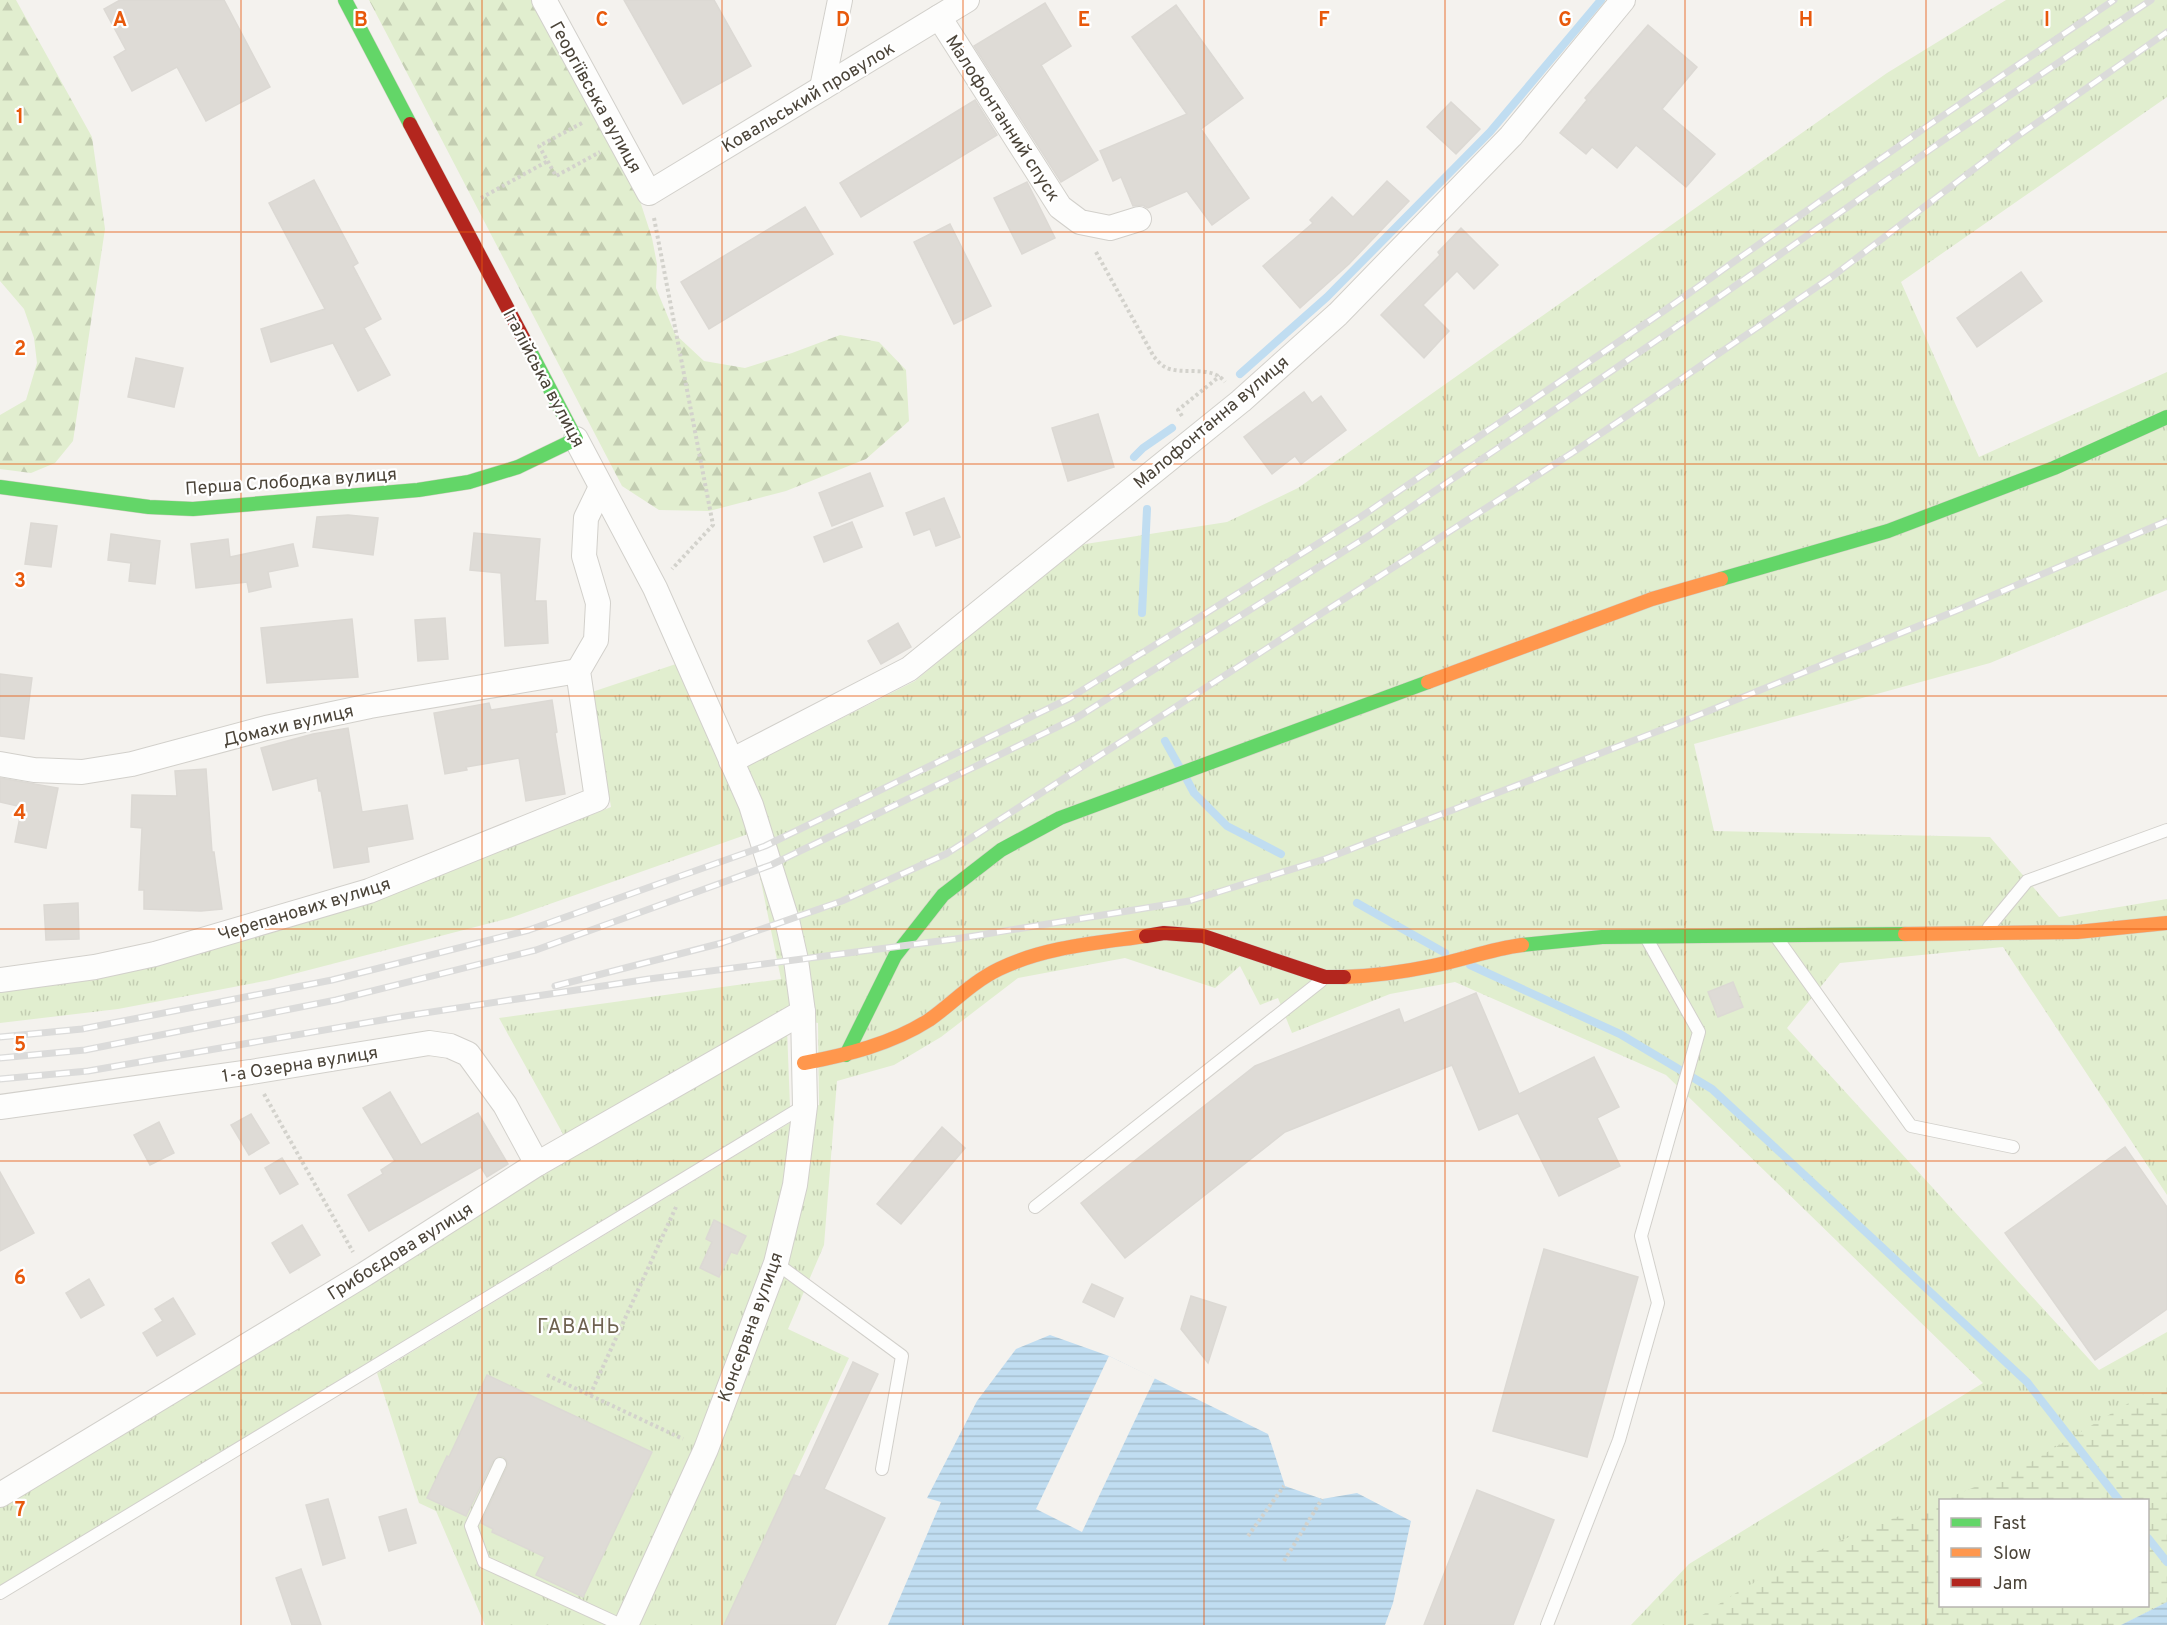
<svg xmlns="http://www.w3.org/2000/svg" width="2167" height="1625" font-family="Overpass,sans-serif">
	<defs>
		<pattern id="grass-tufts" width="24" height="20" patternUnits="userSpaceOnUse" patternTransform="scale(1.5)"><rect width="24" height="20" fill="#e1eecf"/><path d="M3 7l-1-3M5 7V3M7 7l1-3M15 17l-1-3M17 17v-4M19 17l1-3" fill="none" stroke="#c3cdb2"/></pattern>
		<pattern id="forest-firs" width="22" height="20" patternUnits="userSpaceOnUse" patternTransform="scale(1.5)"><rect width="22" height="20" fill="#e1eecf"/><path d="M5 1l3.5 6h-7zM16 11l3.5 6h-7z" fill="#c3cdb2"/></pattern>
		<pattern id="wetland-marsh" width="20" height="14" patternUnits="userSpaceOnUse" patternTransform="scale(1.5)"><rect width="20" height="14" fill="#e1eecf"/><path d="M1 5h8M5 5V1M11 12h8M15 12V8" fill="none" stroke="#c3cdb2"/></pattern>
		<pattern id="water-rules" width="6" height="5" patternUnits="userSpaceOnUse" patternTransform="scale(1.5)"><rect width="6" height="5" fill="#c0ddf1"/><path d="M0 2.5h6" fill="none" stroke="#a6bfcf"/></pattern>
	</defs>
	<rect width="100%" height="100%" fill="#f4f2ee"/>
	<!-- grass -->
	<g fill="url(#grass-tufts)" fill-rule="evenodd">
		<path d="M2006,0H2167V97L1901,282L1979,457L2167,372V590L1990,663L1694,744L1714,831L1990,837L2059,917L2167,899V1195L2003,947L1840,963L1787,1028L2099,1370L2167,1332V1602L2121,1625H1631L1689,1564L1983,1383L1666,1075L1455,982L1390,994L1292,1033L1278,998L1260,1005L1240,966L1215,988L1125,958L1018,978L941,1037L894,1065L837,1081L824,1245L788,1329L849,1358L724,1625H485L436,1511L419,1503L377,1373L819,1105L818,1023L783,1016L569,1145L499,1018L781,979L751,833L510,918L270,980L118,1009L0,1023V992L95,979L157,965L372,903L611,807L592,692L682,662L731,773L748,766L915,681L1079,545L1227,522L1298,488L1887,73ZM1940,1500H2148V1606H1940Z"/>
		<path d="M787,1029L790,1107L0,1586V1499Z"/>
	</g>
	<!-- forest -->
	<g fill="url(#forest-firs)">
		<path d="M0,0H16L92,137L105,229L73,441L55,463L31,473L0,469V415L26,400L37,363L34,338L24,309L0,281Z"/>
		<path d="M369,0H531L641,204L652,238L657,264L656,288L675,334L704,361L745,368L792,353L840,335L879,342L906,370L909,421L866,459L786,491L709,511L659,510L622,486Z"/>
	</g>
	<!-- wetland -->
	<path fill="url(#wetland-marsh)" d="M2167,1380V1602L2121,1625H1687L1742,1589L1786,1565L1883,1522L1940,1501V1606H2148V1500H1943L2021,1468Z"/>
	<!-- water -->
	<g fill="url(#water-rules)">
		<path d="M1050,1335L1109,1356L1268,1434L1285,1486L1322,1499L1357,1493L1411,1521L1393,1603L1385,1625H888L941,1502L927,1498L977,1401L1016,1349Z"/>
		<path d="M2167,1602V1625H2121Z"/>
	</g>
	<!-- pier -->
	<path fill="#f4f2ee" d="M1109,1356L1155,1378L1082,1532L1036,1509Z"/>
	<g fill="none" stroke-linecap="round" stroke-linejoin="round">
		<!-- stream -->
		<g stroke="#c0ddf1" stroke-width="8">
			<path d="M1240,374L1327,297L1490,132L1601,0"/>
			<path d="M1134,457L1143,448L1172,428"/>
			<path d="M1142,613L1147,509"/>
			<path d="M1165,741L1179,766"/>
			<path d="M1186,778L1194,793L1227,826L1281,854"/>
			<path d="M1357,903L1445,953"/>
			<path d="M1470,965L1620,1034L1712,1089L2027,1382L2119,1500"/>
			<path d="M2148,1538L2167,1562"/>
		</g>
	</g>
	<!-- building -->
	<g fill="#dedbd6" stroke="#dcd9d4" stroke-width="1.5">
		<path d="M120,0H224L270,87L206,121L177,67L132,91L114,57L126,50L104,9Z"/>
		<path d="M624,0H714L751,66L683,104Z"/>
		<path d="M1045,3L1071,46L1041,65L1098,160L1061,182L974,46Z"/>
		<path d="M1176,5L1243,98L1201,129L1249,198L1212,225L1187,191L1148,208L1142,205L1133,206L1121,177L1113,181L1100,151L1187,114L1132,37Z"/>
		<path d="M1648,25L1697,67L1662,109L1715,154L1686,187L1636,145L1617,168L1592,147L1586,154L1560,133L1587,100L1585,98Z"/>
		<path d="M975,100L997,135L861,217L840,183Z"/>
		<path d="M1451,102L1480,129L1456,154L1427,127Z"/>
		<path d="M314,180L358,263L353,266L381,319L364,328L390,375L358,391L333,343L271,362L261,329L325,309L269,203Z"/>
		<path d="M1387,181L1409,201L1349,264L1300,308L1263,266L1313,223L1310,220L1332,197L1353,217Z"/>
		<path d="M1027,182L1055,238L1022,254L994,198Z"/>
		<path d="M805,207L833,254L709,329L681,282Z"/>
		<path d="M950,224L991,306L954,324L914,242Z"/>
		<path d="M1461,228L1498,265L1474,289L1457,271L1423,305L1449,331L1424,358L1381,315L1440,255L1438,252Z"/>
		<path d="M2021,272L2042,301L1977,347L1957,318Z"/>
		<path d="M136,358L183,368L174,407L128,397Z"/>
		<path d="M1304,392L1312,403L1321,396L1346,430L1301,464L1295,456L1272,474L1244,437Z"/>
		<path d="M1098,414L1114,467L1068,481L1052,428Z"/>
		<path d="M870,473L883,506L832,526L819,493Z"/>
		<path d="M944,498L960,537L936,546L930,529L914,535L906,513Z"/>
		<path d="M348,515L378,518L373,555L313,547L317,517Z"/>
		<path d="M852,522L862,547L824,562L814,537Z"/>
		<path d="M31,523L57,526L51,567L25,564Z"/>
		<path d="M474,533L540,539L535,601H546L548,643L505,646L501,573L470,570Z"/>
		<path d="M111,534L160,541L155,584L129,581L131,563L108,560Z"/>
		<path d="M228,539L230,557L293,544L298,566L268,572L271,587L249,592L247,582L196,588L191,544Z"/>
		<path d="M445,618L448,659L418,661L415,620Z"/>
		<path d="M352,619L358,677L267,683L261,628Z"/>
		<path d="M898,623L911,647L881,664L868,641Z"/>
		<path d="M0,674L32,678L24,739L0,736Z"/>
		<path d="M552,700L557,732L555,733L565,794L526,801L519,758L466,767L467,770L445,774L434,713L489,703L491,710Z"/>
		<path d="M348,728L362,812L407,805L413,839L367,847L369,862L334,868L321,791H319L317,778L273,790L261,748L313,734Z"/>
		<path d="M206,769L212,852H214L222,909L201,911L144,909V890H139L142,828L131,827L132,795L177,796L175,771Z"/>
		<path d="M0,778L58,788L46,848L15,842L22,807L0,802Z"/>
		<path d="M78,903L79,939L46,940L44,905Z"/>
		<path d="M1733,982L1743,1007L1718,1017L1708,992Z"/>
		<path d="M1476,993L1519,1094L1594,1057L1619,1107L1597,1118L1620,1166L1559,1196L1518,1113L1479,1130L1452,1065L1285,1132L1125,1258L1081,1203L1255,1066L1399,1009L1404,1023Z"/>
		<path d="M390,1092L421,1145L478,1113L508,1164L487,1177L481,1167L369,1231L348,1195L383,1174L381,1170L395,1161L363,1108Z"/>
		<path d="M251,1114L269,1143L249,1155L231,1125Z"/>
		<path d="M159,1122L174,1153L150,1165L134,1135Z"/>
		<path d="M942,1127L965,1148L901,1224L877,1204Z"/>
		<path d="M2125,1147L2167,1207V1309L2095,1360L2005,1233Z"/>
		<path d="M282,1158L298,1184L280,1194L265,1168Z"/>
		<path d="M0,1172L34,1233L0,1251Z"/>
		<path d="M714,1220L746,1236L737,1254L731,1252L719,1277L700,1268L712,1242L706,1239Z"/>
		<path d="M302,1225L320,1255L290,1273L272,1243Z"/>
		<path d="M1544,1249L1638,1277L1587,1457L1493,1431Z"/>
		<path d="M89,1279L104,1305L81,1318L66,1293Z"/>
		<path d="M1092,1284L1123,1298L1114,1317L1083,1302Z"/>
		<path d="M1191,1296L1226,1307L1208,1363L1181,1329Z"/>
		<path d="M173,1298L195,1334L157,1356L143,1333L163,1321L155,1309Z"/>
		<path d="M853,1362L878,1374L824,1489L885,1518L835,1625H724L794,1475L800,1477Z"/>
		<path d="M487,1375L652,1452L583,1597L536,1575L545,1557L492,1532L493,1529L481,1523L507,1467L508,1463L504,1457L499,1456L493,1461L466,1516L427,1498L447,1456L449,1457Z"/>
		<path d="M1477,1490L1554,1520L1513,1625H1424Z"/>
		<path d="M328,1499L345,1558L323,1565L306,1505Z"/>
		<path d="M406,1509L416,1543L389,1551L379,1517Z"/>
		<path d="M301,1569L321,1625H292L276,1578Z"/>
	</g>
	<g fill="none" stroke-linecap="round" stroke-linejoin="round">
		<defs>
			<g id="lane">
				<path d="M1989,927L2027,881L2167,830"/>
				<path d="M1777,938L1911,1126L2013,1147"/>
				<path d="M1035,1207L1321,981"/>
				<path d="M776,1263L902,1356L882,1469"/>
				<path d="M500,1464L471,1526L484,1562L621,1625"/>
				<path d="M0,1593L804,1106"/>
				<path d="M1547,1625L1619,1440L1658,1303L1641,1236L1699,1032L1647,939"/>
			</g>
			<g id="street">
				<path d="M544,0L649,193L967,0"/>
				<path d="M939,17L1060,207L1080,222L1110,228L1139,219"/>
				<path d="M822,88L840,0"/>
				<path d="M576,439L655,588L751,805L787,920L796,960L803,1012L805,1106L795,1185L776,1263L706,1449L626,1625"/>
				<path d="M731,761L909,669L1241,401L1338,314L1511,136L1623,0"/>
				<path d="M0,764L34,770L82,772L132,764L266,728L370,706L578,671"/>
				<path d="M0,980L95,967L155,954L369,891L597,799L578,671L596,640L598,603L584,556L586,518L601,487"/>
				<path d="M0,1107L251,1072L429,1043L450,1046L468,1054L505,1105L537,1164"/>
				<path d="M0,1495L365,1274L537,1164L803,1012"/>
			</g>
			<g id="fast">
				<path d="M345,0L410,124"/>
				<path d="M0,487L149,507L193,509L418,490L469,482L518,467L576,439L529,349"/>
				<path d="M1721,579L1888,531L2054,468L2167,417"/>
				<path d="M1522,945L1602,937L1905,934"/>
				<path d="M846,1055L895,956L943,895L1001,850L1060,818L1428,682"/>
			</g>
			<g id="slow">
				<path d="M1428,682L1652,599L1721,579"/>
				<path d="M1905,934L2077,932L2167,923"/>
				<path d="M1344,977C1373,976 1403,972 1432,966C1462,960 1491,949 1522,945"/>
				<path d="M804,1063C846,1055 892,1044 929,1020C953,1003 972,982 999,969C1044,947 1097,943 1146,936"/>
			</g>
			<g id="jam">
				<path d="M410,124L529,349"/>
				<path d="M1146,936L1164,933L1203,936L1325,977H1344"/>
			</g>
		</defs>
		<!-- lane casing -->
		<use href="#lane" stroke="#d2d0cb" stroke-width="14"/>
		<!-- street casing -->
		<use href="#street" stroke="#d2d0cb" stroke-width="26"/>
		<!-- fast casing -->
		<use href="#fast" stroke="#d3cfc5" stroke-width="15"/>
		<!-- slow casing -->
		<use href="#slow" stroke="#d3cfc5" stroke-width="15"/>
		<!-- jam casing -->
		<use href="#jam" stroke="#d3cfc5" stroke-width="15"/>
		<!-- path -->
		<g stroke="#d3d2cc" stroke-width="4" stroke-dasharray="3 3" stroke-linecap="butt">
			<path d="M582,123L539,146L556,176L600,152"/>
			<path d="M481,198L548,161"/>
			<path d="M654,218L713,525L672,569"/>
			<path d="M1096,252L1154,357C1157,360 1161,365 1165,367C1181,376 1211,364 1225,382"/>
			<path d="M1182,416L1178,410L1220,376"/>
			<path d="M264,1094L353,1252"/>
			<path d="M547,1375L683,1439"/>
			<path d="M590,1395L676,1207"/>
			<path d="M1248,1536L1284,1486"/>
			<path d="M1284,1561L1322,1499"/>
		</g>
		<!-- lane -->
		<use href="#lane" stroke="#fdfdfc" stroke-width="12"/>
		<!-- street -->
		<use href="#street" stroke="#fdfdfc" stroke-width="24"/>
		<!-- fast -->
		<use href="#fast" stroke="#63d668" stroke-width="14"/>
		<!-- slow -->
		<use href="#slow" stroke="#ff974d" stroke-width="14"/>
		<!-- jam -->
		<use href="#jam" stroke="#b3261e" stroke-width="14"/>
		<defs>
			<g id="rail">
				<path d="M555,986L722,943L842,901L946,854L1572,453L1833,276L2015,138L2167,32"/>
				<path d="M0,1037L82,1029L332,980L529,930L765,846L1068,699L1359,518L1658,315L1929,125L2114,0"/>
				<path d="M0,1058L85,1050L336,1000L536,950L771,865L1078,717L1370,535L1669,332L1941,142L2151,0"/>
				<path d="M0,1079L88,1071L405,1016L649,979L955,939L1189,901L1325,859L1674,725L1958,610L2167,521"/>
			</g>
		</defs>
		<!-- rail casing -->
		<use href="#rail" stroke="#dbdbda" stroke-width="7"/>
		<!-- rail -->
		<use href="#rail" stroke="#fff" stroke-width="4.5" stroke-dasharray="14" stroke-linecap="butt"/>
	</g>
	<!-- grid -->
	<path fill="none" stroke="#e8590c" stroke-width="1.5" stroke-opacity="0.55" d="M241,0V1625M482,0V1625M722,0V1625M963,0V1625M1204,0V1625M1445,0V1625M1685,0V1625M1926,0V1625M0,232H2167M0,464H2167M0,696H2167M0,929H2167M0,1161H2167M0,1393H2167"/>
	<g text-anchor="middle" stroke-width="4.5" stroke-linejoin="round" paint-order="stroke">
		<!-- street labels -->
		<g font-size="18" fill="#4b4439" stroke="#fff">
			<text transform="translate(596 97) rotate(61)" y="6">Георгіївська вулиця</text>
			<text transform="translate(808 97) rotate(-31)" y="6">Ковальський провулок</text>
			<text transform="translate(1003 118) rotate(57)" y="6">Малофонтанний спуск</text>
			<text transform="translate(544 378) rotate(62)" y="6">Італійська вулиця</text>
			<text transform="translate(1211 422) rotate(-40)" y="6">Малофонтанна вулиця</text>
			<text transform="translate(291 481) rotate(-4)" y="6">Перша Слободка вулиця</text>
			<text transform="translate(288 725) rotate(-13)" y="6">Домахи вулиця</text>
			<text transform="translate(304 909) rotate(-17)" y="6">Черепанових вулиця</text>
			<text transform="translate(300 1064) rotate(-9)" y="6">1-а Озерна вулиця</text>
			<text transform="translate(400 1251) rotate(-32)" y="6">Грибоєдова вулиця</text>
			<text transform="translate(750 1327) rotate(-70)" y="6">Консервна вулиця</text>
		</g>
		<!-- neighbourhood labels -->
		<g font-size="20" letter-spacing="1.5" fill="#6e6250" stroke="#fff">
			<text x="579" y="1333">ГАВАНЬ</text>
		</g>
	</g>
	<g font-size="20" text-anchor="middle" font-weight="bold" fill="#e8590c" stroke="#fff" stroke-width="4.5" stroke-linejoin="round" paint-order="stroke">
		<text x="120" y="26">A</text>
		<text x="361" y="26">B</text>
		<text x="602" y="26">C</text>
		<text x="843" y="26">D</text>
		<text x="1084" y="26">E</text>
		<text x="1324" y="26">F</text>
		<text x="1565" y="26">G</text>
		<text x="1806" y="26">H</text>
		<text x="2047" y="26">I</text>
		<text x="20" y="123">1</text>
		<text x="20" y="355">2</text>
		<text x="20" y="587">3</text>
		<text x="20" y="819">4</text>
		<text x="20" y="1051">5</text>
		<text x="20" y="1284">6</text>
		<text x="20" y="1516">7</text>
	</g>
	<!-- legend -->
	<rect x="1939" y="1499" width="210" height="108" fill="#ffffff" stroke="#b7b4b0" stroke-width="1.5"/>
	<rect x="1951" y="1518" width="30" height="9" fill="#63d668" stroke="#b7b4b0" stroke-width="1.5"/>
	<text x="1993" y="1529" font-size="18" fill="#4b4439">Fast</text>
	<rect x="1951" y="1548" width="30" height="9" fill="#ff974d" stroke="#b7b4b0" stroke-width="1.5"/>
	<text x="1993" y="1559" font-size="18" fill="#4b4439">Slow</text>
	<rect x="1951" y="1578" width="30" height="9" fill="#b3261e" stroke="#b7b4b0" stroke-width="1.5"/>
	<text x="1993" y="1589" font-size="18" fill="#4b4439">Jam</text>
</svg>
